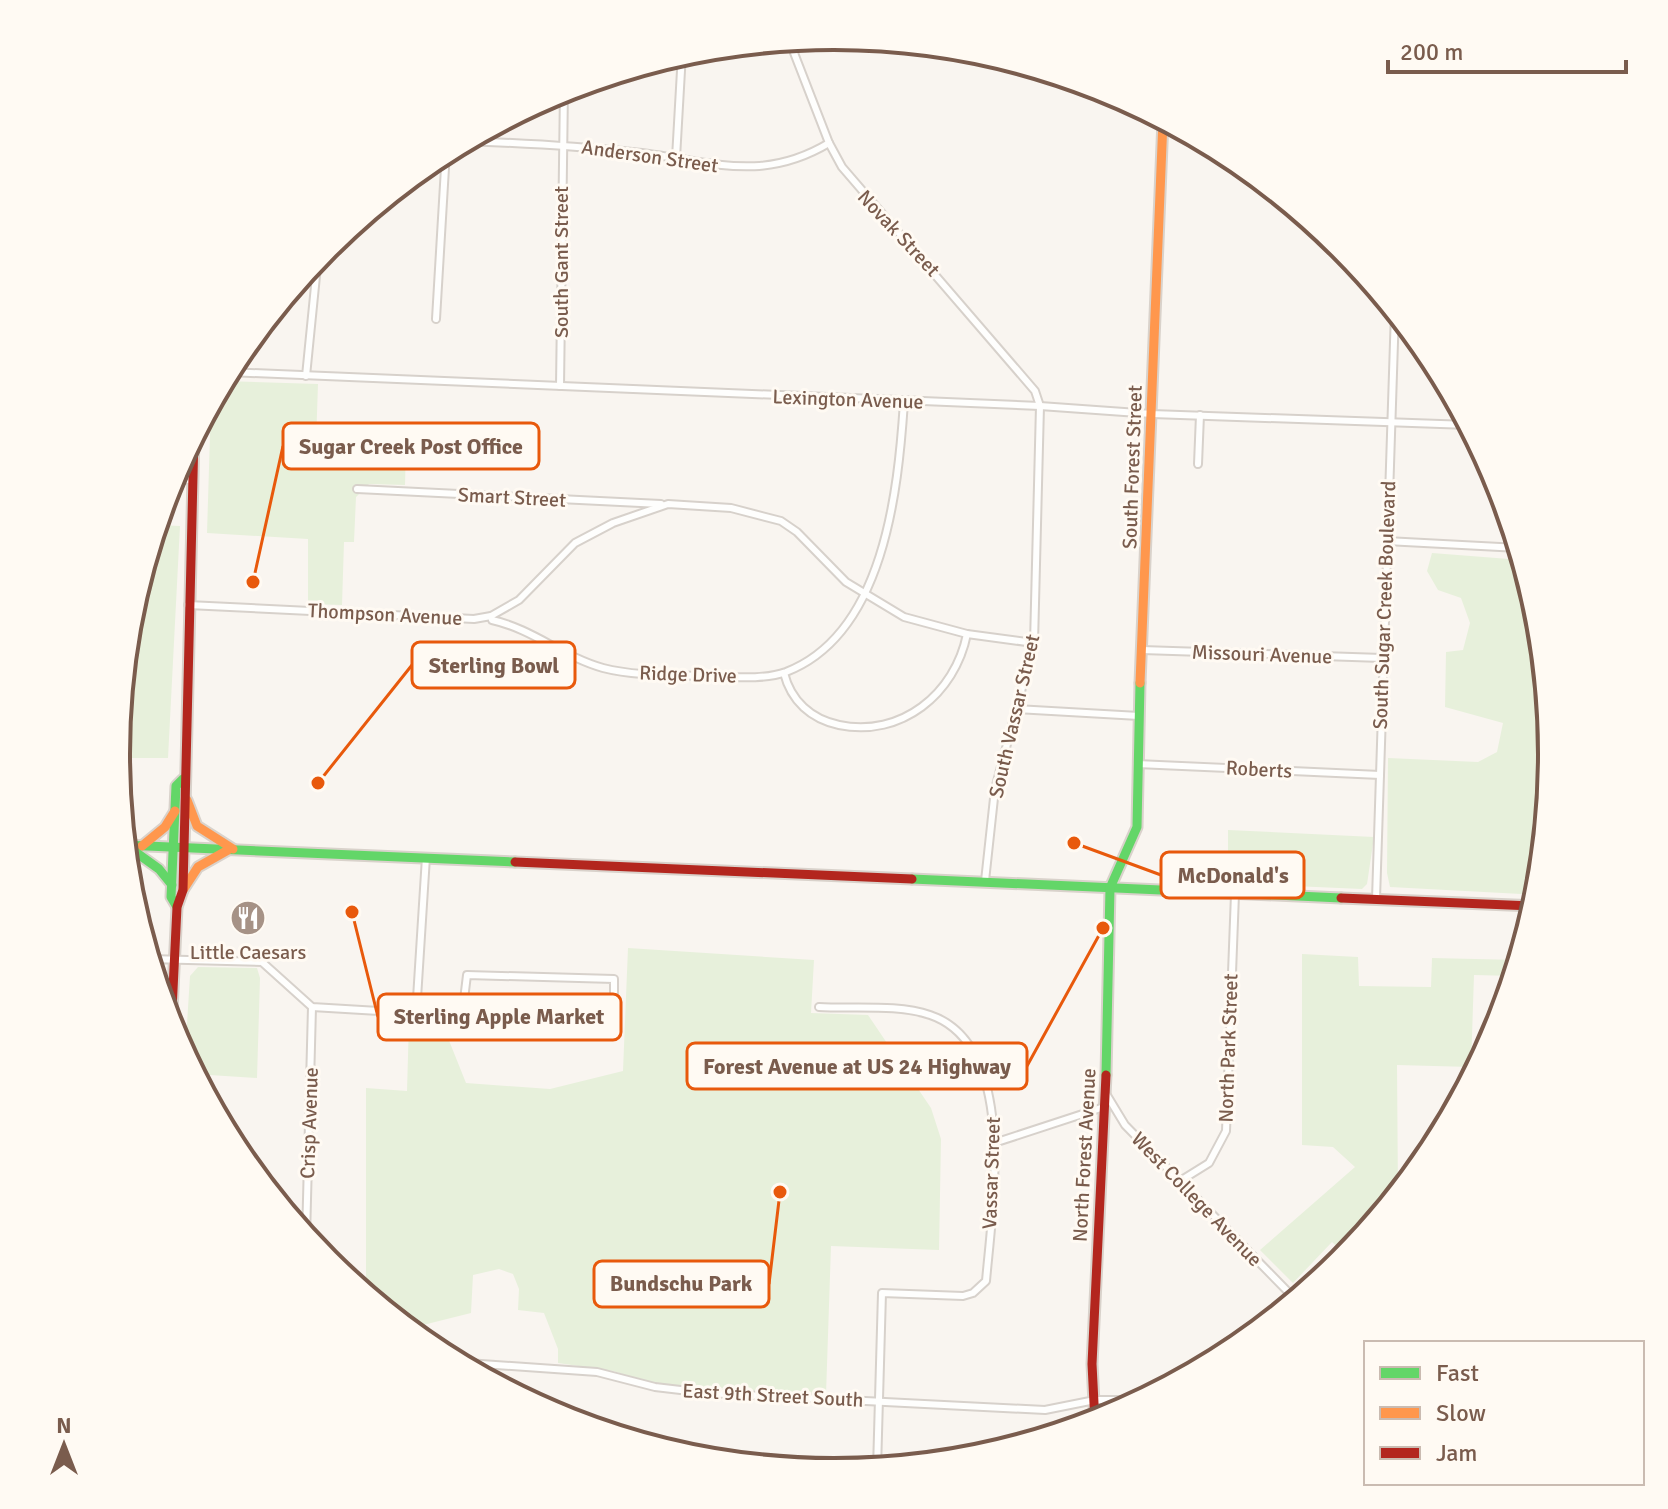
<svg xmlns="http://www.w3.org/2000/svg" width="1668" height="1509" font-family="Signika,sans-serif">
	<rect width="100%" height="100%" fill="#f9f5f0"/>
	<!-- green -->
	<g fill="#e7f0db">
		<path d="M223,381L318,384L316,443L406,446L405,485L369,484L356,497L354,542H344L342,605L308,604V539L207,533L211,403Z"/>
		<path d="M156,525L180,526L168,758H116L129,614Z"/>
		<path d="M1432,553L1522,560L1539,615L1552,755L1539,895L1390,887L1387,873L1388,758L1478,762L1497,752L1503,723L1445,707L1446,652L1463,650L1470,623L1461,598L1438,590L1427,571Z"/>
		<path d="M1228,830L1374,837L1367,884L1362,889L1228,883Z"/>
		<path d="M628,948L814,960L811,1013L868,1015L931,1108L941,1139L939,1250L831,1246L826,1395L654,1384L613,1371L558,1363V1349L544,1313L518,1310L519,1289L513,1274L499,1269L473,1275L471,1313L407,1329L366,1296V1088L407,1091L409,1021L442,1023L466,1083L550,1089L623,1071Z"/>
		<path d="M1302,954L1358,957L1359,986L1431,987L1432,958L1519,960L1514,976L1474,975L1471,1067L1397,1065L1398,1195L1347,1256L1332,1242L1293,1283L1260,1250L1355,1167L1333,1147L1302,1145Z"/>
		<path d="M198,967L257,968L260,978L257,1078L194,1074L185,1057L190,976Z"/>
	</g>
	<g fill="none" stroke-linecap="round" stroke-linejoin="round">
		<defs>
			<g id="street">
				<path d="M789,40L829,143L842,167L1035,391L1040,406L1034,643L995,789L985,881"/>
				<path d="M465,141C521,143 576,146 632,152C706,159 759,185 829,143"/>
				<path d="M676,158L682,53"/>
				<path d="M436,319L446,151"/>
				<path d="M228,372L1040,406L1152,414L1469,425"/>
				<path d="M306,376L318,256"/>
				<path d="M560,386L564,89"/>
				<path d="M1198,464L1200,415"/>
				<path d="M171,479L192,480"/>
				<path d="M357,489L661,504"/>
				<path d="M1386,541L1519,548"/>
				<path d="M188,605L474,619L491,616L519,600L575,543L613,523L668,504L731,508L781,521L797,532L846,582L904,617L967,634L1034,643"/>
				<path d="M491,616L492,620C533,629 563,657 603,668C634,676 669,675 701,676C727,676 761,681 786,672C884,634 898,492 904,402"/>
				<path d="M1142,650L1382,658"/>
				<path d="M784,673C791,701 811,719 839,725C901,738 955,694 967,634"/>
				<path d="M1016,709L1139,716"/>
				<path d="M1137,764L1380,775"/>
				<path d="M1376,899L1395,311"/>
				<path d="M149,959L262,962L312,1007L462,1016"/>
				<path d="M467,975L614,979V1028L497,1026L462,1016Z"/>
				<path d="M819,1007C854,1009 898,1004 930,1015C1019,1045 992,1210 986,1281L973,1293L963,1296L882,1293L877,1469"/>
				<path d="M416,1014L426,857"/>
				<path d="M1470,1082L1476,1071"/>
				<path d="M1105,1092L1125,1125L1296,1300"/>
				<path d="M994,1143L1104,1107"/>
				<path d="M1180,1181L1209,1163L1226,1131L1235,894"/>
				<path d="M306,1238L312,1007"/>
				<path d="M453,1362L597,1372L655,1387L706,1393L1045,1410L1095,1400H1142"/>
			</g>
			<g id="fast">
				<path d="M124,845L515,862"/>
				<path d="M127,846L159,869L172,885"/>
				<path d="M912,879L1341,898"/>
				<path d="M177,907L171,897L176,786L183,779"/>
				<path d="M1106,1075L1110,888L1137,827L1140,683"/>
			</g>
			<g id="slow">
				<path d="M1140,683L1163,120"/>
				<path d="M187,800L197,826L233,849"/>
				<path d="M142,846L165,827L175,811"/>
				<path d="M183,890L198,867L228,850"/>
			</g>
			<g id="jam">
				<path d="M515,862L912,879"/>
				<path d="M1341,898L1535,906"/>
				<path d="M171,1031L177,907L183,890L194,435"/>
				<path d="M1095,1423L1092,1364L1106,1075"/>
			</g>
		</defs>
		<!-- street casing -->
		<use href="#street" stroke="#d7d1cb" stroke-width="10"/>
		<!-- fast casing -->
		<use href="#fast" stroke="#d9d2cb" stroke-width="13"/>
		<!-- slow casing -->
		<use href="#slow" stroke="#d9d2cb" stroke-width="13"/>
		<!-- jam casing -->
		<use href="#jam" stroke="#d9d2cb" stroke-width="13"/>
		<!-- street -->
		<use href="#street" stroke="#fefefd" stroke-width="6"/>
		<!-- fast -->
		<use href="#fast" stroke="#63d668" stroke-width="9"/>
		<!-- slow -->
		<use href="#slow" stroke="#ff974d" stroke-width="9"/>
		<!-- jam -->
		<use href="#jam" stroke="#b3261e" stroke-width="9"/>
	</g>
	<!-- icons -->
	<defs>
		<symbol id="restaurant-disc" viewBox="-11 -11 22 22"><circle r="9.5" fill="#a69286" stroke="#fffaf3"/><path d="M-5-6h1v4h1v-4h1v4h1v-4h1v5L-1.5 .5V6h-2V.5L-5-1ZM5-6V6H3V1.5H1.5Q1.5-4 5-6Z" fill="#fff"/></symbol>
	</defs>
	<g fill-rule="evenodd">
		<use href="#restaurant-disc" x="228" y="898" width="40" height="40"/>
	</g>
	<g text-anchor="middle" stroke-width="6" stroke-linejoin="round" paint-order="stroke">
		<!-- street labels -->
		<g font-size="20" fill="#7a5c4d" stroke="#fffaf3">
			<text transform="translate(650 156) rotate(8)" y="7">Anderson Street</text>
			<text transform="translate(899 233) rotate(47)" y="7">Novak Street</text>
			<text transform="translate(561 262) rotate(-90)" y="7">South Gant Street</text>
			<text transform="translate(848 399) rotate(2)" y="7">Lexington Avenue</text>
			<text transform="translate(1132 467) rotate(-88)" y="7">South Forest Street</text>
			<text transform="translate(512 497) rotate(3)" y="7">Smart Street</text>
			<text transform="translate(1384 605) rotate(-88)" y="7">South Sugar Creek Boulevard</text>
			<text transform="translate(385 614) rotate(3)" y="7">Thompson Avenue</text>
			<text transform="translate(1262 654) rotate(2)" y="7">Missouri Avenue</text>
			<text transform="translate(688 674) rotate(2)" y="7">Ridge Drive</text>
			<text transform="translate(1014 716) rotate(-77)" y="7">South Vassar Street</text>
			<text transform="translate(1259 769) rotate(3)" y="7">Roberts</text>
			<text transform="translate(1228 1048) rotate(-88)" y="7">North Park Street</text>
			<text transform="translate(309 1123) rotate(-88)" y="7">Crisp Avenue</text>
			<text transform="translate(1084 1155) rotate(-87)" y="7">North Forest Avenue</text>
			<text transform="translate(991 1173) rotate(-88)" y="7">Vassar Street</text>
			<text transform="translate(1197 1199) rotate(46)" y="7">West College Avenue</text>
			<text transform="translate(773 1395) rotate(3)" y="7">East 9th Street South</text>
		</g>
		<!-- poi labels -->
		<g font-size="20" fill="#7a5c4d" stroke="#fffaf3">
			<text x="248" y="959">Little Caesars</text>
		</g>
	</g>
	<!-- crop -->
	<path d="M0 0H1668V1509H0ZM130 754a704 704 0 1 1 1408 0a704 704 0 1 1-1408 0Z" fill="#fffaf3" fill-rule="evenodd"/>
	<path fill="none" stroke="#7a5c4d" stroke-width="4" d="M130 754a704 704 0 1 1 1408 0a704 704 0 1 1-1408 0Z"/>
	<!-- callouts -->
	<path fill="none" stroke="#e8590c" stroke-width="3" d="M253 582L283 446M318 783L412 665M1074 843L1161 875M352 912L378 1017M1103 928L1027 1066M780 1192L769 1284"/>
	<g fill="#e8590c" stroke="#fffaf3" stroke-width="3">
		<circle cx="253" cy="582" r="8"/>
		<circle cx="318" cy="783" r="8"/>
		<circle cx="1074" cy="843" r="8"/>
		<circle cx="352" cy="912" r="8"/>
		<circle cx="1103" cy="928" r="8"/>
		<circle cx="780" cy="1192" r="8"/>
	</g>
	<g fill="#fffaf3" stroke="#e8590c" stroke-width="3">
		<rect x="283" y="423" width="256" height="46" rx="8"/>
		<rect x="412" y="642" width="163" height="46" rx="8"/>
		<rect x="1161" y="852" width="143" height="46" rx="8"/>
		<rect x="378" y="994" width="243" height="46" rx="8"/>
		<rect x="687" y="1043" width="340" height="46" rx="8"/>
		<rect x="594" y="1261" width="175" height="46" rx="8"/>
	</g>
	<g font-size="22" text-anchor="middle" font-weight="bold" fill="#7a5c4d">
		<text x="411" y="454">Sugar Creek Post Office</text>
		<text x="494" y="673">Sterling Bowl</text>
		<text x="1233" y="883">McDonald's</text>
		<text x="499" y="1024">Sterling Apple Market</text>
		<text x="857" y="1074">Forest Avenue at US 24 Highway</text>
		<text x="681" y="1291">Bundschu Park</text>
	</g>
	<!-- legend -->
	<rect x="1364" y="1341" width="280" height="144" fill="#fffaf3" stroke="#cabbb1" stroke-width="2"/>
	<rect x="1380" y="1367" width="40" height="12" fill="#63d668" stroke="#cabbb1" stroke-width="2"/>
	<text x="1436" y="1381" font-size="24" fill="#7a5c4d">Fast</text>
	<rect x="1380" y="1407" width="40" height="12" fill="#ff974d" stroke="#cabbb1" stroke-width="2"/>
	<text x="1436" y="1421" font-size="24" fill="#7a5c4d">Slow</text>
	<rect x="1380" y="1447" width="40" height="12" fill="#b3261e" stroke="#cabbb1" stroke-width="2"/>
	<text x="1436" y="1461" font-size="24" fill="#7a5c4d">Jam</text>
	<!-- north arrow -->
	<g transform="translate(64 1445)" stroke="#fffaf3" stroke-width="6" paint-order="stroke">
	<path d="M0-6L14 30L0 20L-14 30Z" fill="#7a5c4d"/>
	<text y="-12" font-size="22" font-weight="bold" text-anchor="middle" fill="#7a5c4d">N</text>
	</g>
	<!-- scale -->
	<path d="M1388 60v12h238v-12" fill="none" stroke="#7a5c4d" stroke-width="4"/>
	<text x="1400" y="60" font-size="24" fill="#7a5c4d" stroke="#fffaf3" stroke-width="6" paint-order="stroke">200 m</text>
</svg>
